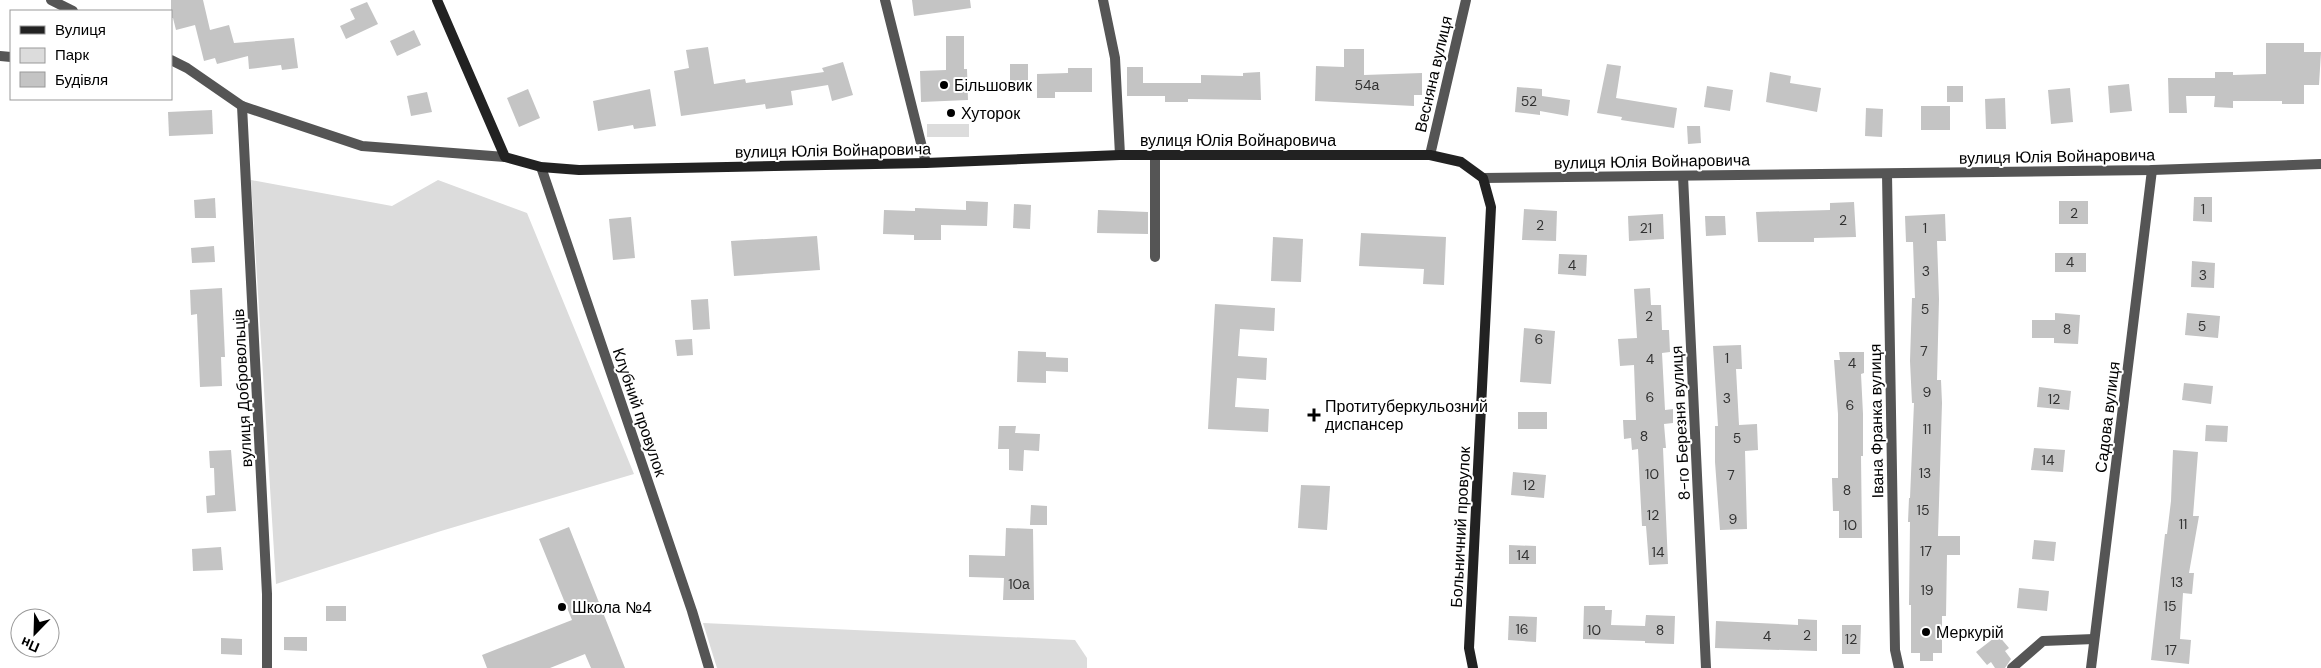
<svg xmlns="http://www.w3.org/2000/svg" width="2321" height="668" font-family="'DM Sans',sans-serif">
	<rect width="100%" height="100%" fill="#fff"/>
	<!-- green -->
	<g fill="#dcdcdc">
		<rect x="927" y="124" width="42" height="13"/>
		<path d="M251,180L392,206L438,180L527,213L634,474L441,531L276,584Z"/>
		<path d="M703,623L1075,640L1087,658V668H717Z"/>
	</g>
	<!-- building -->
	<g fill="#c4c4c4">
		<path d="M171,0H203L210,30L229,25L234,43L294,38L298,68L282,70L281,65L249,69L248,56L217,64L215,58L204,61L195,25L176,30L173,18H171Z"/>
		<path d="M912,0H970L971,8L914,16Z"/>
		<path d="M367,2L378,24L346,39L340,26L355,19L350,9Z"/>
		<path d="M414,30L421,45L397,56L390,41Z"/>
		<path d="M946,36H964V69H967L968,100L921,102L920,71L946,70Z"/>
		<path d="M2266,43H2304V52H2321L2319,85H2304V104H2282V101H2233V108L2214,107L2215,96H2186L2187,113H2169L2168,78H2215V72H2233V75L2266,74Z"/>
		<path d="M708,47L714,84L745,79L746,83L824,72L822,68L843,62L853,95L832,101L828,85L791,91L793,105L766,109L765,104L681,116L674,71L689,68L686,50Z"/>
		<path d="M1344,49H1364V75L1422,73V95H1414V106L1315,101L1316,66L1344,67Z"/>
		<rect x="1010" y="64" width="18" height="19"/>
		<path d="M1607,64L1621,66L1616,98L1677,108L1674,128L1621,120L1622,117L1597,113Z"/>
		<path d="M1127,67H1143V83H1201V75L1243,76V73L1260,72L1261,100L1188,99V102H1165V96H1127Z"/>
		<path d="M1068,68H1092V92H1055V98H1037V74L1068,73Z"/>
		<path d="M1770,72L1791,76L1790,83L1821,88L1817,112L1766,102Z"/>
		<path d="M2129,84L2132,111L2110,113L2108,86Z"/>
		<path d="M1707,86L1733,90L1730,111L1704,107Z"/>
		<rect x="1947" y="86" width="16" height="16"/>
		<path d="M1517,87L1542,89V96L1570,100L1568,116L1540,111V115L1515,112Z"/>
		<path d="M2070,88L2073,122L2051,124L2048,90Z"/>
		<path d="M528,89L540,118L519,127L507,98Z"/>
		<path d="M650,89L656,126L634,129L633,125L598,131L593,101Z"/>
		<path d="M427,92L432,112L411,116L407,96Z"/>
		<path d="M2005,98L2006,129H1986L1985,99Z"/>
		<rect x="1921" y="106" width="29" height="24"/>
		<path d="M1866,108L1883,109L1882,137L1865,136Z"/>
		<path d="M212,110L213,134L169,136L168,112Z"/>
		<path d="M1687,126H1700L1701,143L1688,144Z"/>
		<path d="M2194,197H2212V222L2193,221Z"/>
		<path d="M215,198L216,218H195L194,200Z"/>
		<path d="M966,201L988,202L987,226L941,225V240H914V235L883,234L884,210L915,211V208L966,210Z"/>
		<rect x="2059" y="201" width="29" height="23"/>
		<path d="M1854,202L1856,237L1814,238V242H1758L1756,212L1830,210V203Z"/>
		<path d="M1014,204L1031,205L1030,229L1013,228Z"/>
		<path d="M1524,209L1557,211L1556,241L1522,240Z"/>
		<path d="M1098,210L1148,212V234L1097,233Z"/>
		<path d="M1663,214L1664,239L1629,241L1628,216Z"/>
		<path d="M1945,214L1946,241H1937L1939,299L1937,380H1941L1942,403L1938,536H1960V555H1947L1946,616H1942V653H1933V661H1920V653H1911V605H1909L1910,522H1908L1909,498H1910L1914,403H1912L1910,361L1912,298H1915L1913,242H1906L1905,216Z"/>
		<path d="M1705,216H1725L1726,235L1706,236Z"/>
		<path d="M631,217L635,258L613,260L609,219Z"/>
		<path d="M1361,233L1446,237L1444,285L1423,284L1424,269L1359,266Z"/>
		<path d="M817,236L820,270L734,276L731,241Z"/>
		<path d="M1273,237L1303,239L1301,282L1271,281Z"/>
		<path d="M214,246L215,262L192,263L191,248Z"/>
		<rect x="2055" y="253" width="31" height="19"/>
		<path d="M1559,254L1587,255L1586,276L1558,274Z"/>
		<path d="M2192,261L2215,263L2214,288L2191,287Z"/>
		<path d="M222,288L225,357H221L222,386L200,387L197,314L191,315L190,290Z"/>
		<path d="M1650,288L1651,305H1661L1662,330H1669L1670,352L1662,353L1665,410L1673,409V423L1664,424L1666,448H1663L1668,564L1649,565L1646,526H1642L1638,449L1632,450L1631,438L1624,439L1623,420H1636L1634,365L1620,366L1618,339L1637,338L1634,289Z"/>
		<path d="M708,299L710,329L693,330L691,300Z"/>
		<path d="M1215,304L1275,308L1274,331L1240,329L1238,356L1267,358L1266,380L1237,378L1235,407L1269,409L1268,432L1208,429Z"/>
		<path d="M2055,313L2080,315L2078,344L2054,343V338H2032V320H2055Z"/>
		<path d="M2187,313L2220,316L2218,338L2185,335Z"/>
		<path d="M1524,328L1555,331L1551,384L1520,382Z"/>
		<path d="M692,339L693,355L677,356L675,340Z"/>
		<path d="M1741,345L1742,369H1736L1739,425L1757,424L1758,450L1745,451L1747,529L1720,530L1715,462V426H1718L1713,346Z"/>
		<path d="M1018,351L1046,352V357L1068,358V372L1046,371V383L1017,382Z"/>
		<path d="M1839,352H1864V373L1861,374L1863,414V456H1861L1862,538H1839V511H1833L1832,478H1838V414L1834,360H1840Z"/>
		<path d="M2184,383L2213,386L2211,404L2182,400Z"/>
		<path d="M2039,387L2071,391L2069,410L2037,407Z"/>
		<rect x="1518" y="412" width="29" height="17"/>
		<path d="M2206,425L2228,426L2227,442L2205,441Z"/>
		<path d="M999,426H1016L1015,433L1040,434L1039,451L1024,450L1023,471L1009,470V449H998Z"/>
		<path d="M2034,448L2065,450L2063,472L2031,470Z"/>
		<path d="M231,450L236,511L207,513L206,496L215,495L214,468H210L209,451Z"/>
		<path d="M2173,450L2198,452L2193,516H2199L2189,573H2194L2192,594L2183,593L2180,639L2191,640L2189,664L2151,660L2165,534H2167L2171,501Z"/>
		<path d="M1513,472L1546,475L1544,498L1511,495Z"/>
		<path d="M1301,485L1330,486L1327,530L1298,528Z"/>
		<path d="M1031,505L1047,506V525H1030Z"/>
		<path d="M569,527L625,668H591L585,654L550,668H487L482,655L572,620L539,539Z"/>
		<path d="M1006,528L1033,529L1034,600H1003L1004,578L969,577V555L1005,556Z"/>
		<path d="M2034,540L2056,542L2054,561L2032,559Z"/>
		<path d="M1509,545L1536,546V564H1509Z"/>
		<path d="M221,547L223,570L193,571L192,549Z"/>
		<path d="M2019,588L2049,591L2047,611L2017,608Z"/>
		<rect x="326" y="606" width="20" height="15"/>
		<path d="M1584,606H1605V610H1612L1611,625L1645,626L1646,615L1675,616L1674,644L1645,643V641L1583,639Z"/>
		<path d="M1509,616L1537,617L1536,642L1508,640Z"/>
		<path d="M1798,619L1817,620V651L1715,648L1716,621L1798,625Z"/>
		<path d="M1842,625H1861L1860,654H1842Z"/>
		<path d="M1998,635L2009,648L2005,651L2011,659L2005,668H1995L1991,662L1987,665L1976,652Z"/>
		<path d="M284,637H307V651L284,650Z"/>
		<path d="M221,638L242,639V655L221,654Z"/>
	</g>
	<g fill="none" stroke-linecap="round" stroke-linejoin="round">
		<!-- service -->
		<g stroke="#555" stroke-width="10">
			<path d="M1155,257V155"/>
			<path d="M2012,668L2043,641L2094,639"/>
		</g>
		<!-- minor -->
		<g stroke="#555" stroke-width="10">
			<path d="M51,0L73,11"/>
			<path d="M885,0L926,163"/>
			<path d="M1103,0L1115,58L1120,155"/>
			<path d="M0,56L11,57"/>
			<path d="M171,60L187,68L242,106L362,146L505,157"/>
			<path d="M242,106L267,594V668"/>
			<path d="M1430,155L1466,0"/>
			<path d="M541,167L692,611L709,668"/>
			<path d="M1887,174L1895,650L1899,668"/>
			<path d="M1683,176L1706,668"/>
			<path d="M1483,178L2152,170L2321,164"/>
			<path d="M2091,668L2152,170"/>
		</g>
		<!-- secondary -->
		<path stroke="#222" stroke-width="10" d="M437,0L505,157L541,167L579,170L926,163L1120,155H1430L1461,162L1483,178L1491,207L1469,648L1473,668"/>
	</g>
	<!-- markers -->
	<g fill="#000" stroke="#fff" stroke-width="2">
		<circle cx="944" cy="85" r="5"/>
		<circle cx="951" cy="113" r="5"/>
		<path d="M1311.5 407.5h5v5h5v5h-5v5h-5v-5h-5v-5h5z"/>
		<circle cx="562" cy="607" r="5"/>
		<circle cx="1926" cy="632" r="5"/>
	</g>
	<g text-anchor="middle" stroke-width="4" stroke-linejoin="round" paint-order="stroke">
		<!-- number labels -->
		<g font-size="14" fill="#313131">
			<text x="1367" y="90">54а</text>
			<text x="1529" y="106">52</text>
			<text x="2203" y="214">1</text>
			<text x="2074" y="218">2</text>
			<text x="1843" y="225">2</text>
			<text x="1540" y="230">2</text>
			<text x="1646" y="233">21</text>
			<text x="1925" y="233">1</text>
			<text x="2070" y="267">4</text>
			<text x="1572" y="270">4</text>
			<text x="1926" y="276">3</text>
			<text x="2203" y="280">3</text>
			<text x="1925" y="314">5</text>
			<text x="1649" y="321">2</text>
			<text x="2202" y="331">5</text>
			<text x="2067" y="334">8</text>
			<text x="1539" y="344">6</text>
			<text x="1924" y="356">7</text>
			<text x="1727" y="363">1</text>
			<text x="1650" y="364">4</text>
			<text x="1852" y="368">4</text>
			<text x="1927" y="397">9</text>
			<text x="1650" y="402">6</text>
			<text x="1727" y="403">3</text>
			<text x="2054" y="404">12</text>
			<text x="1850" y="410">6</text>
			<text x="1927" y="434">11</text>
			<text x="1644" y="441">8</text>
			<text x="1737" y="443">5</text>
			<text x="2048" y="465">14</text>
			<text x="1925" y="478">13</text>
			<text x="1652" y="479">10</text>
			<text x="1731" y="480">7</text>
			<text x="1529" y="490">12</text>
			<text x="1847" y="495">8</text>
			<text x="1923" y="515">15</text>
			<text x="1653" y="520">12</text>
			<text x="1733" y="524">9</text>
			<text x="2183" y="529">11</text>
			<text x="1850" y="530">10</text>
			<text x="1926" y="556">17</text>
			<text x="1658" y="557">14</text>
			<text x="1523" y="560">14</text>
			<text x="2177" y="587">13</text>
			<text x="1019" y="589">10а</text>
			<text x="1927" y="595">19</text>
			<text x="2170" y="611">15</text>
			<text x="1522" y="634">16</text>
			<text x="1594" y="635">10</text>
			<text x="1660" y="635">8</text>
			<text x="1807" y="640">2</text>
			<text x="1767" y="641">4</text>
			<text x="1851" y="644">12</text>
			<text x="2171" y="655">17</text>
		</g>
		<!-- street labels -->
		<g font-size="16" fill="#000" stroke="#fff">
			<text transform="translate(1433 74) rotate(-77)" y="6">Весняна вулиця</text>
			<text x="1238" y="146">вулиця Юлія Войнаровича</text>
			<text transform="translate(833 150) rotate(-1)" y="6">вулиця Юлія Войнаровича</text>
			<text transform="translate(2057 156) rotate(-1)" y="6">вулиця Юлія Войнаровича</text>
			<text transform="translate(1652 161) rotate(-1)" y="6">вулиця Юлія Войнаровича</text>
			<text transform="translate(242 388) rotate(-93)" y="6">вулиця Добровольців</text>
			<text transform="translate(640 412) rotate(71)" y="6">Клубний провулок</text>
			<text transform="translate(2107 417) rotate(-83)" y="6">Садова вулиця</text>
			<text transform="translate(1876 421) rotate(-91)" y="6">Івана Франка вулиця</text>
			<text transform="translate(1680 423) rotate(-93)" y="6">8-го Березня вулиця</text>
			<text transform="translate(1460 527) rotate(-87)" y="6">Больничний провулок</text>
		</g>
		<!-- poi labels -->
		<g font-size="16" fill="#000" stroke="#fff" text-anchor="start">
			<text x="954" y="91">Більшовик</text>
			<text x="961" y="119">Хуторок</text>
			<text x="1325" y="412">Протитуберкульозний<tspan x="1325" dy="18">диспансер</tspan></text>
			<text x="572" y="613">Школа №4</text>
			<text x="1936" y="638">Меркурій</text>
		</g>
	</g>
	<!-- legend -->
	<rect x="10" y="10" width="162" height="90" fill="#ffffff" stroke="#999999"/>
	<rect x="20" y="26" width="25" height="8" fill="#222222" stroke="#999999"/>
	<text x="55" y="35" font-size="15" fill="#000000">Вулиця</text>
	<rect x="20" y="48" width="25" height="15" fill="#dcdcdc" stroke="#999999"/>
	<text x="55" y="60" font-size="15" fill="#000000">Парк</text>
	<rect x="20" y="72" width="25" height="15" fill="#c4c4c4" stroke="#999999"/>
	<text x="55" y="85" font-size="15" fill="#000000">Будівля</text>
	<!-- north arrow -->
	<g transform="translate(35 633) rotate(203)"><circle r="24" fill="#ffffff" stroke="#999999"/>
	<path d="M0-4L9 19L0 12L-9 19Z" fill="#000000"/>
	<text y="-8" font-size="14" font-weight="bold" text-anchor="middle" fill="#000000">Пн</text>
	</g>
</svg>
